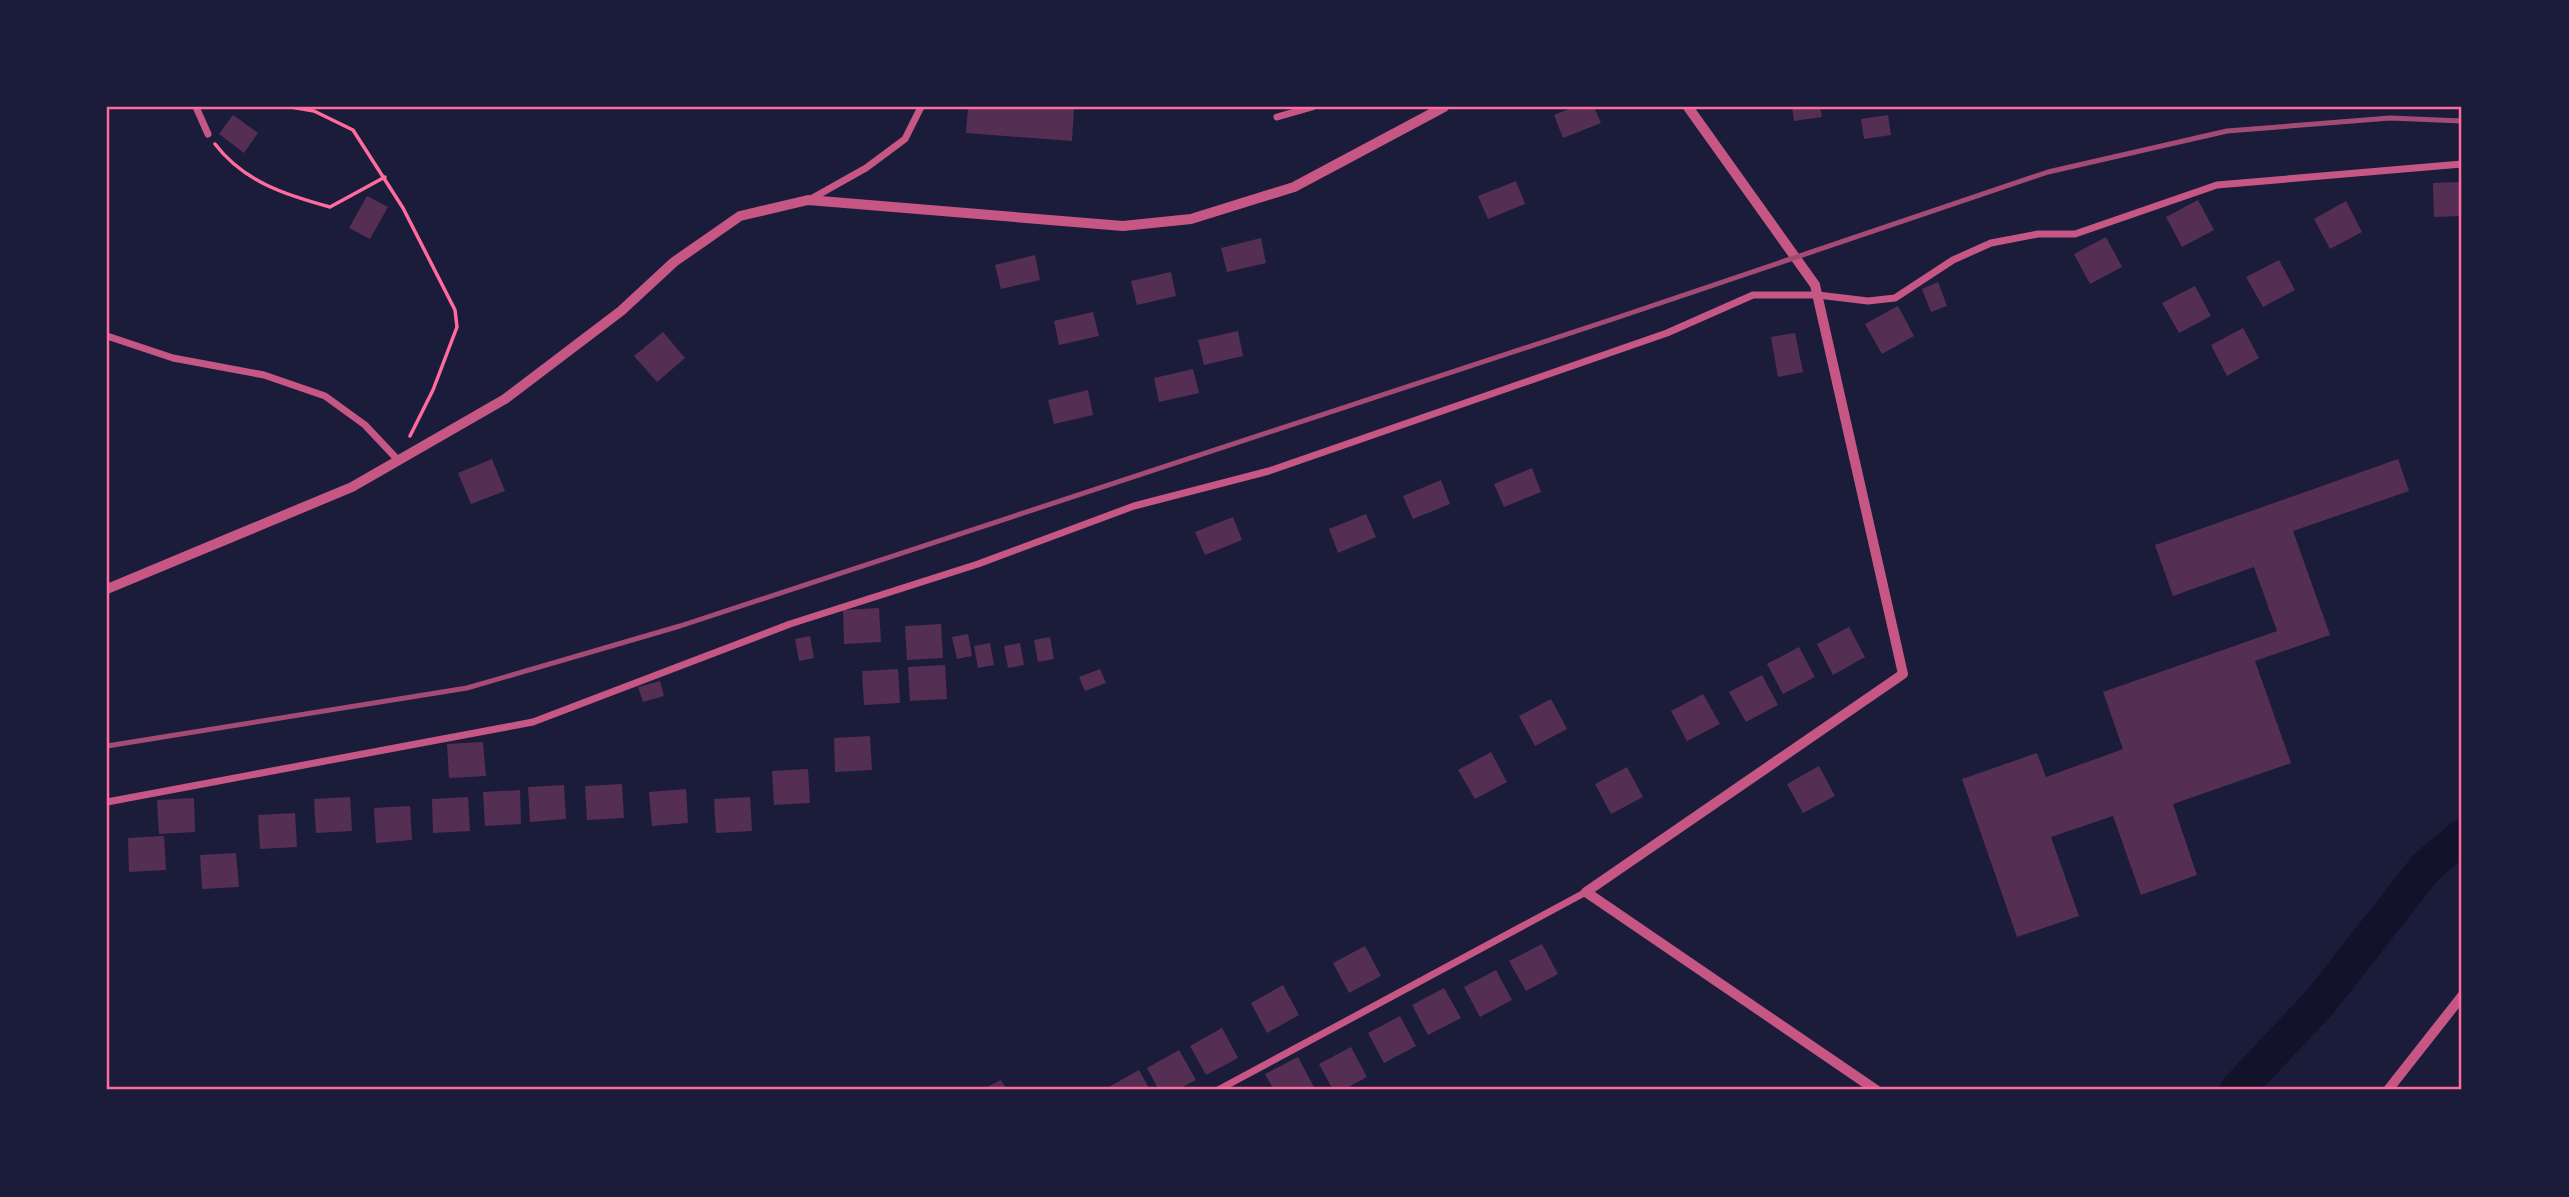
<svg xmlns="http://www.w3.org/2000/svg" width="2569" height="1197" font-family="'Source Sans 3',sans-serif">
	<rect width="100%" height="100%" fill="#1b1b3a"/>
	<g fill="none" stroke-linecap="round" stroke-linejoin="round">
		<!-- river -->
		<path stroke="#12122b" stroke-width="35" d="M2237,1090L2320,1002L2426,867L2462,837"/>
	</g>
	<!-- building -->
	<g fill="#542f53">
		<path d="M968,107H1074L1072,141L966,133Z"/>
		<path d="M1574,107H1594L1601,123L1563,138L1554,115Z"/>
		<path d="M1792,107H1820L1822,117L1794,121Z"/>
		<path d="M233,115L258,133L244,153L219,134Z"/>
		<path d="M1888,115L1891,135L1864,139L1861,119Z"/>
		<path d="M1516,181L1525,204L1488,219L1478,196Z"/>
		<path d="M2462,182V216L2434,217L2433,183Z"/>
		<path d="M367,196L388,207L370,239L349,228Z"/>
		<path d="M2198,200L2214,230L2182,247L2166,217Z"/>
		<path d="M2346,201L2362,232L2330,249L2314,219Z"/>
		<path d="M2106,237L2122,267L2090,284L2074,254Z"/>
		<path d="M1261,238L1266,263L1227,272L1221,248Z"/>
		<path d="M1035,255L1040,280L1001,289L995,265Z"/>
		<path d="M2279,260L2295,290L2263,307L2246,277Z"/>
		<path d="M1171,272L1176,296L1137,305L1131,281Z"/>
		<path d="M1938,282L1947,306L1931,312L1922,289Z"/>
		<path d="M2195,286L2211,316L2179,333L2162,303Z"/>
		<path d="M1898,306L1914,336L1882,354L1865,324Z"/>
		<path d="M1093,312L1099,336L1059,345L1054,321Z"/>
		<path d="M2243,328L2259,358L2227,376L2211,345Z"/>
		<path d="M1238,331L1243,356L1204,365L1198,340Z"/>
		<path d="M663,332L685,358L657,382L634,356Z"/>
		<path d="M1795,333L1803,372L1778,377L1771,337Z"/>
		<path d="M1193,369L1199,393L1159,402L1154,378Z"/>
		<path d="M1088,390L1093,415L1054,424L1048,400Z"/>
		<path d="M492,459L505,491L471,504L458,473Z"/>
		<path d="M2398,459L2409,491L2293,531L2330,635L2255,661L2291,763L2173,804L2197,875L2141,895L2113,816L2051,837L2079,916L2017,937L1962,779L2037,753L2046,777L2123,749L2103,692L2277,631L2254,567L2173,596L2155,545Z"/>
		<path d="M1532,468L1541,492L1504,507L1494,484Z"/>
		<path d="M1441,480L1450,504L1413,519L1403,496Z"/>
		<path d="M1366,514L1376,537L1338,553L1329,529Z"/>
		<path d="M1233,517L1242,540L1205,555L1195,532Z"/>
		<path d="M879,608L881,642L844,644L843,610Z"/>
		<path d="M941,624L943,658L907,660L905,626Z"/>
		<path d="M1849,627L1865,657L1833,675L1817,644Z"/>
		<path d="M968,634L972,656L957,659L952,637Z"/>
		<path d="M810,636L814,658L799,661L795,639Z"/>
		<path d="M1050,637L1054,659L1038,662L1034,640Z"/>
		<path d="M990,643L994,665L978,668L974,646Z"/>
		<path d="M1020,643L1024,665L1008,668L1004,646Z"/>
		<path d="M1799,647L1815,677L1783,694L1767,664Z"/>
		<path d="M945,665L947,699L910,701L908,667Z"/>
		<path d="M898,669L900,703L864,705L862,671Z"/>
		<path d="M1100,669L1106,683L1085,691L1079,677Z"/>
		<path d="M1762,675L1778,705L1746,722L1729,692Z"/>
		<path d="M660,681L664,696L643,702L638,687Z"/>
		<path d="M1703,694L1720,724L1687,741L1671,711Z"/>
		<path d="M1551,699L1567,729L1535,746L1519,716Z"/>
		<path d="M870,736L872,770L835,772L834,738Z"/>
		<path d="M483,742L486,776L449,778L447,744Z"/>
		<path d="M1491,752L1507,782L1475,799L1458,770Z"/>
		<path d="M1819,766L1835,796L1803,813L1787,784Z"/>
		<path d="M1627,767L1643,797L1611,814L1595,784Z"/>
		<path d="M808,769L810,803L774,805L772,771Z"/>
		<path d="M622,784L624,818L587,820L585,786Z"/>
		<path d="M564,785L566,819L530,822L528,787Z"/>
		<path d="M686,789L688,823L652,826L649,792Z"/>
		<path d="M520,790L521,824L485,826L483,792Z"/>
		<path d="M350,797L352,831L316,833L314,799Z"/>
		<path d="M468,797L470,831L433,833L432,799Z"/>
		<path d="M750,797L752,831L716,833L714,799Z"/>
		<path d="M194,798L195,832L159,834L157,800Z"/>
		<path d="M410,806L412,840L376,843L374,808Z"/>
		<path d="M295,813L297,847L260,849L258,815Z"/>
		<path d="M164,836L166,870L129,872L128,838Z"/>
		<path d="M236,853L239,887L202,889L200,855Z"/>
		<path d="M1542,944L1558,974L1526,991L1509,961Z"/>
		<path d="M1365,946L1381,976L1349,993L1333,963Z"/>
		<path d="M1496,970L1512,1000L1480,1017L1464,987Z"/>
		<path d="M1283,985L1299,1015L1267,1033L1251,1003Z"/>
		<path d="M1444,988L1461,1018L1428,1035L1412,1005Z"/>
		<path d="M1400,1016L1416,1046L1384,1063L1368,1033Z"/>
		<path d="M1222,1028L1238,1058L1206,1075L1190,1046Z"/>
		<path d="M1351,1047L1367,1077L1343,1090H1333L1319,1064Z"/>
		<path d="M1179,1050L1196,1080L1177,1090H1159L1147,1068Z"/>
		<path d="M1298,1057L1314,1087L1308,1090H1274L1265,1074Z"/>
		<path d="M1139,1070L1150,1090H1108L1107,1088Z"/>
		<path d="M1001,1080L1007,1090H981Z"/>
	</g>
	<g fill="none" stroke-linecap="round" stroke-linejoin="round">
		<!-- path -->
		<g stroke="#ff6b9d" stroke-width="3.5">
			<path d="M291,107L314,111L353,130L403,208L455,310L457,327L433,390L410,436"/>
			<path d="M215,144C244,182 286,195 330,207L385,177"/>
		</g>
		<!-- minor -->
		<g stroke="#c65784" stroke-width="7">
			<path d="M196,107L208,134"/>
			<path d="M1277,117L1312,107"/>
			<path d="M809,200L866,168L905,139L921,107"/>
			<path d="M107,336L173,358L264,375L325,396L365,425L397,459"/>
			<path d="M107,802L533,722L790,624L978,564L1134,506L1269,471L1667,333L1753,295H1818L1868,301L1895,298L1953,260L1991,243L2038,234H2075L2217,185L2462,164"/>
			<path d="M1218,1090L1586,892"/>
		</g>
		<!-- tertiary -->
		<g stroke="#c65784" stroke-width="10">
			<path d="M1688,107L1815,285L1903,674L1586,892L1876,1090"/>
			<path d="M107,589L352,487L505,399L621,311L674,262L740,216L808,200L1123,226L1191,219L1294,187L1444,107"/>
			<path d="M2388,1090L2462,996"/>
		</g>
		<!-- rail -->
		<path stroke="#a44b75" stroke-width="5" d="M107,746L467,688L680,626L1613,319L2048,172L2227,131L2390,118L2462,121"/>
	</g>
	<!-- border -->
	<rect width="2569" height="1197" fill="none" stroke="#1b1b3a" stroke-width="217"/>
	<rect x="108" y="108" width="2352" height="980" fill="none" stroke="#ff6b9d" stroke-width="2.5"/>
</svg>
